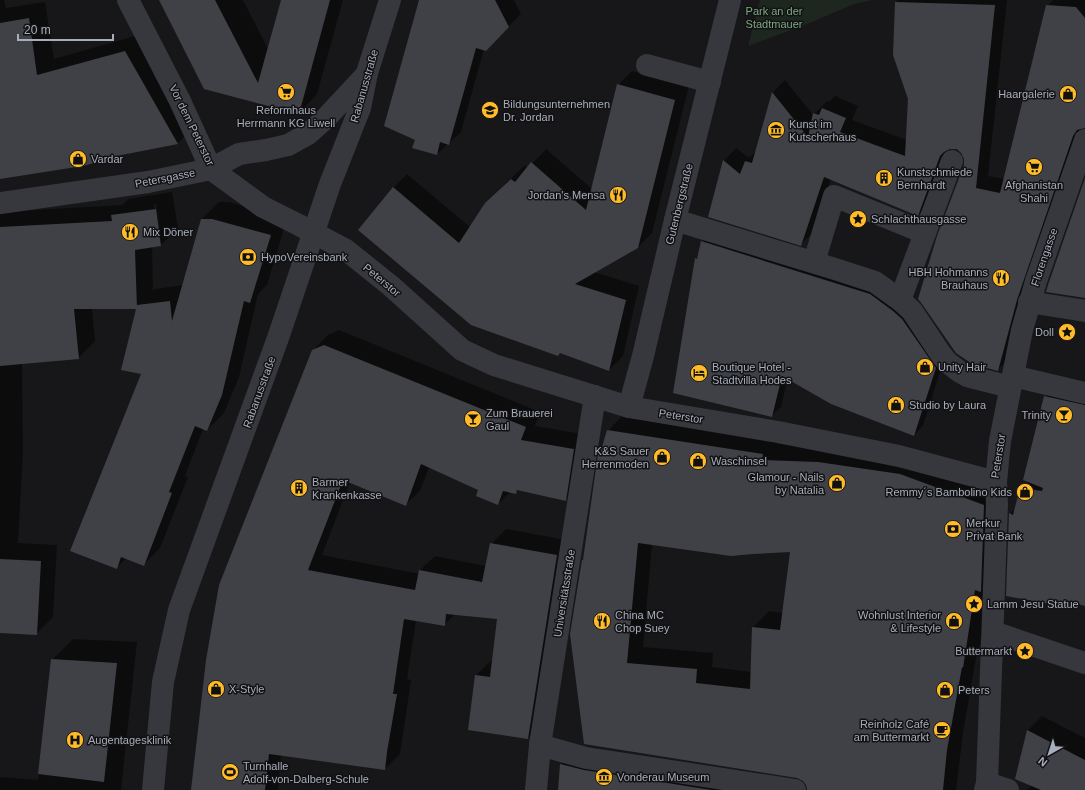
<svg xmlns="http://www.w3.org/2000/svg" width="1085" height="790" font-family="Helvetica,sans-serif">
	<rect width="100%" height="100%" fill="#171719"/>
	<!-- green -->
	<path fill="#1e271f" d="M760,0H872L854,4L807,24L748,46Z"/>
	<!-- shadow -->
	<g fill="#0007" fill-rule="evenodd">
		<path d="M0,0H4L6,8L45,2L54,59L142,34L194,126L178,143L103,158L101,160L0,179Z"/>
		<path d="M160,0H243L268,49L281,0H343L317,94L299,113L205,88Z"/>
		<path d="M420,0H514L521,14L485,50L484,49L461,132L437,154L416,139Z"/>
		<path d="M898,0H1007L988,176L1005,179L1047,6L1053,0H1085V127H1084L1029,286L1010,357L998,370L965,166V158L962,152L957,149L951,148L930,202L918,215L831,178L814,232L801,244L709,216L724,161L736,148L749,158L757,150L772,93L785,80L814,116V114L827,101L829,102L835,96L858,106L852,120L907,140L909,99L896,2Z"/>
		<path d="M632,71L689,86L652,233L638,247L594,272L639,286L623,356L609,370L393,188L407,174L470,227L500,189L525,165L528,168L546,149L592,189L618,85Z"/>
		<path d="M172,192L178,228L161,245L152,246L153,291L155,289L183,285L202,219L219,202H229L287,218L267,285L258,294L239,377L224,413L207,430L203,429L185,476L188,477L160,548L143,565L126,558L117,568L142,374L138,308H92L95,341L78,358L22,363L23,452L18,543L57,545L53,617L36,634L0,632V212L122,205L129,199ZM154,204H156L160,233H158Z"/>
		<path d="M711,233L879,286L944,359L923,426L914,435L788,378L781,407L772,415L696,259L699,256L702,242Z"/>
		<path d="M339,330L540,412L535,426L588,435L580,485L566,500L519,490L516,492H510L498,504L479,489L429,467L420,491L405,505L350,482L322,555L420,574V570L435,556L486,566L491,544L506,529L571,541L543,723L528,738L476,675L491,661H493L498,618L455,614L444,625L416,620L407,679L411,680L400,754L385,769L281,755L278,790H193L313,350L328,335Z"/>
		<path d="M1057,384L1085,391V605L1071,601L1066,606L1010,514L1016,508L1021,489L1029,481L1045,397Z"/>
		<path d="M624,414L779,438L777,444L835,447L1000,488L989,582L979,650L977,652L963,733L956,790H559L561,764L577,748L601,755L809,786L803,779L571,634L583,560L584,559L599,455L602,452L608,431ZM652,544L791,551L783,613L769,611L753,627L751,672L712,667L713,653L643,647Z"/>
		<path d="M73,639L137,642L121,790H0V777L38,780L52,660Z"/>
		<path d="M1042,716L1085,738V790H1027L1032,785L1027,731Z"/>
	</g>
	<!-- building -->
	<g fill="#404146" fill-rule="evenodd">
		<path d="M159,0H215L258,83L281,0H330L299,114L204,89Z"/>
		<path d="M419,0H495L509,27L486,51L476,48L449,145L440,142L437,155L412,148L415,140L384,126Z"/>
		<path d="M895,2L995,5L976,188L1000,193L1046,5L1076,7L1085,18V128L1077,130L1073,136L1017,300L998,371L972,364L956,353L922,304L918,299L937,236L964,165V159L961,153L957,149H950L944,152L940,156L918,216L824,177L801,246L708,217L723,160L740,174L745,161L752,163L772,92L808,137L813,113L819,115L822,108L846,118L840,132L905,156L908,99L893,55Z"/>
		<path d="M29,18L37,75L125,51L178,144L101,159L102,161L83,166L0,179V23Z"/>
		<path d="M617,84L675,100L638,248L575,284L626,300L609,371L560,353L558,356L471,325L358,230L393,187L459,243L485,203L511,179L515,182L531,162L586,210Z"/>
		<path d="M1085,178V298L1046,292L1048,285Z"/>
		<path d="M156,209L161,246L135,250L137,308V305L170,301L172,321L201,219H212L271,235L250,303L244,301L222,395L207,431L195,426L169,492L172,493L144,566L121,557L117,569L70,551L141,374L121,370L136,309H74L79,359L0,366V227L112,221L111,215Z"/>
		<path d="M701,241L870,294L893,311L902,319L936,368L914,436L831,404L782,376L772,417L673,393L695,258L697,259Z"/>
		<path d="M324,345L526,427L521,440L574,449L566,501L517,490L516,494L503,491L498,505L476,496L478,490L421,464L406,506L343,480L308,570L415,590L419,570L482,582L490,543L557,555L528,739L468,730L475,675L490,677L497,619L446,614L445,626L404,619L393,694H397L387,752L385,770L269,754L265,790H191L206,660L219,585L312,350Z"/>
		<path d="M1044,396L1085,405V606L1067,601V607L1006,596L1009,513L1013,515L1020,488L1042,491L1043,488L1023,480Z"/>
		<path d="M607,430L763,454L762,460L818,462L900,474L984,505L981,592L975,590L963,668L962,667L947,750L943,790H807L806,785L803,781L797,778L584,744L570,634L582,560H583L598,454H600ZM638,543L731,556L753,554L790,552L780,630L752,627L750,689L696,683L697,669L627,663Z"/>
		<path d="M0,559L41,561L37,635L0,633Z"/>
		<path d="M51,659L117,663L104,782L38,774Z"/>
		<path d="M1027,730L1085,760V790H1041L1015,779Z"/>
		<path d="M560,764L584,770L712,790H558Z"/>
	</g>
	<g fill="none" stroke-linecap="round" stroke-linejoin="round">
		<!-- minor -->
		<g stroke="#37383e" stroke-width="22">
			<path d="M128,0L180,101L211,169L263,207L299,225L346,250L391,286L462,350L494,365L629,407L778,432L899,456L996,482"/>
			<path d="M647,65L710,82"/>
			<path d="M0,203L148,182L211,169L239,154L266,150L288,145L308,134L325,119L367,74"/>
			<path d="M675,220L835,269L875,282L900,300L912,311L940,353L947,362L960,372L967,376L1010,387"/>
			<path d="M814,262L834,196L925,233"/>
			<path d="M900,300L952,161"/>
			<path d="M1029,302L1085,311"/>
			<path d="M1013,376L1085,393"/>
			<path d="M629,407L643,356L675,220L730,0"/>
			<path d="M993,632L1085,663"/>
			<path d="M540,745L586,758L795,790"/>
			<path d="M987,783L1008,790"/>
			<path d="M153,790L163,682L179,610L278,338L330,184L360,108L367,73L390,0"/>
			<path d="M536,790L540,745L595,396"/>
			<path d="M985,790L987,783L997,504L996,482L1000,441L1022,330L1036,281L1085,140"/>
		</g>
	</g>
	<!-- icons -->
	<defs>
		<symbol id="supermarket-disc" viewBox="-11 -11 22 22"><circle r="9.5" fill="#ffbc28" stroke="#121214"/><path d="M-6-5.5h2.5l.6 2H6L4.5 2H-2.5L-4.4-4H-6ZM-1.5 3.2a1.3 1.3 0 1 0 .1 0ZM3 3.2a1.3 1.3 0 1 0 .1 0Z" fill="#111"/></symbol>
		<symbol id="shop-disc" viewBox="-11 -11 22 22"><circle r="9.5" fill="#ffbc28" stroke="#121214"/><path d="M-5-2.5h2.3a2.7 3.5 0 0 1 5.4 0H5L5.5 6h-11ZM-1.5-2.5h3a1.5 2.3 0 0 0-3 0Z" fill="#111"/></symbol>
		<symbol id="school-disc" viewBox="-11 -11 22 22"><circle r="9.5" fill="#ffbc28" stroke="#121214"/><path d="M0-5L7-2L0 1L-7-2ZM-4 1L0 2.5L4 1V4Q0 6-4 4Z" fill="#111"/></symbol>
		<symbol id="museum-disc" viewBox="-11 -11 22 22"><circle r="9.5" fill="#ffbc28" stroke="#121214"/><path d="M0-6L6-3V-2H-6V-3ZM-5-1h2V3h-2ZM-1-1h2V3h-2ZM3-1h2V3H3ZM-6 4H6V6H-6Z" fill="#111"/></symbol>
		<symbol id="building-disc" viewBox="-11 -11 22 22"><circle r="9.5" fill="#ffbc28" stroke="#121214"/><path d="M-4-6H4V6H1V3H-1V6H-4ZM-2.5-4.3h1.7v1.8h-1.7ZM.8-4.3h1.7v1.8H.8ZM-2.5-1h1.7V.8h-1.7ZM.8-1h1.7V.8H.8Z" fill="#111"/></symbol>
		<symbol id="restaurant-disc" viewBox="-11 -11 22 22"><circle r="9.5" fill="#ffbc28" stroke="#121214"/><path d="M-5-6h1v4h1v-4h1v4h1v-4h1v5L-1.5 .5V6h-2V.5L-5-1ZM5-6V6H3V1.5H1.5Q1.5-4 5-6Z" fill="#111"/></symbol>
		<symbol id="sight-disc" viewBox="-11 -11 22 22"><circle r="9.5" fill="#ffbc28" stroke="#121214"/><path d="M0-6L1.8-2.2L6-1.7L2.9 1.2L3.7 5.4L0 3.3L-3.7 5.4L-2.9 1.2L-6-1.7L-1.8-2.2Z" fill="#111"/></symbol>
		<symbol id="bank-disc" viewBox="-11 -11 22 22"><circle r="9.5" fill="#ffbc28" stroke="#121214"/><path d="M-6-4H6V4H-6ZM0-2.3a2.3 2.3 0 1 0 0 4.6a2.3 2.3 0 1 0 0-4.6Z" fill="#111"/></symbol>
		<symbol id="hotel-disc" viewBox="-11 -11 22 22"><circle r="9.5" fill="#ffbc28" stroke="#121214"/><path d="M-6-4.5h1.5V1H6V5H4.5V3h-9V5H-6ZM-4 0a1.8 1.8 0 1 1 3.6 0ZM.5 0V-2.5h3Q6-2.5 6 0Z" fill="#111"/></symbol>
		<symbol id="bar-disc" viewBox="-11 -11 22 22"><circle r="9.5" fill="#ffbc28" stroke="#121214"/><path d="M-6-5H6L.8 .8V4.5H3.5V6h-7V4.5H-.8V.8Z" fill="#111"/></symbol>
		<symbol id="cafe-disc" viewBox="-11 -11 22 22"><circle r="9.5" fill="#ffbc28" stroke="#121214"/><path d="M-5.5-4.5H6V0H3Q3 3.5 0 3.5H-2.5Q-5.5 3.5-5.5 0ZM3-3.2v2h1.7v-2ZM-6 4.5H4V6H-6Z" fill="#111"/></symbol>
		<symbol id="hospital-disc" viewBox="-11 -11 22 22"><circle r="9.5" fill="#ffbc28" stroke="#121214"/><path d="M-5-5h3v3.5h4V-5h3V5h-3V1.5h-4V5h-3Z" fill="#111"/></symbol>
		<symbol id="stadium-disc" viewBox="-11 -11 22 22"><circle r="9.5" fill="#ffbc28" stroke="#121214"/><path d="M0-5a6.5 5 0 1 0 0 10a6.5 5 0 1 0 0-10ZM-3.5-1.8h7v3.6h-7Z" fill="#111"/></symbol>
	</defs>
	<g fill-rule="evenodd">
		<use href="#supermarket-disc" x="276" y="82" width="20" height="20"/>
		<use href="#shop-disc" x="1058" y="84" width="20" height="20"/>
		<use href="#school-disc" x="480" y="100" width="20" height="20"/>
		<use href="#museum-disc" x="766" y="120" width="20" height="20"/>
		<use href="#shop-disc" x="68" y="149" width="20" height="20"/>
		<use href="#supermarket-disc" x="1024" y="157" width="20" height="20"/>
		<use href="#building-disc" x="874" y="168" width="20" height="20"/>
		<use href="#restaurant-disc" x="608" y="185" width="20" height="20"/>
		<use href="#sight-disc" x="848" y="209" width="20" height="20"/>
		<use href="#restaurant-disc" x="120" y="222" width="20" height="20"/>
		<use href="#bank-disc" x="238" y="247" width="20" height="20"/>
		<use href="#restaurant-disc" x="991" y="268" width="20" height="20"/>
		<use href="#sight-disc" x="1057" y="322" width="20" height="20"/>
		<use href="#shop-disc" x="915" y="357" width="20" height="20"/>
		<use href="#hotel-disc" x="689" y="363" width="20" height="20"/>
		<use href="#shop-disc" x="886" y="395" width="20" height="20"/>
		<use href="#bar-disc" x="1054" y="405" width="20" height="20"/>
		<use href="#bar-disc" x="463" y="409" width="20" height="20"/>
		<use href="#shop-disc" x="652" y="447" width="20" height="20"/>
		<use href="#shop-disc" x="688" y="451" width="20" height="20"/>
		<use href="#shop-disc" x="827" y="473" width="20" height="20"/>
		<use href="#building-disc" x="289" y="478" width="20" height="20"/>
		<use href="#shop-disc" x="1015" y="482" width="20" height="20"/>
		<use href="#bank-disc" x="943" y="519" width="20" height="20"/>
		<use href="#sight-disc" x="964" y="594" width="20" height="20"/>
		<use href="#restaurant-disc" x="592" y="611" width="20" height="20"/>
		<use href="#shop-disc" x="944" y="611" width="20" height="20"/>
		<use href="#sight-disc" x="1015" y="641" width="20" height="20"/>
		<use href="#shop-disc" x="206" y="679" width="20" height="20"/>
		<use href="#shop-disc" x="935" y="680" width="20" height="20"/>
		<use href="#cafe-disc" x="932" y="720" width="20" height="20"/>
		<use href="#hospital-disc" x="65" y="730" width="20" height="20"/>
		<use href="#stadium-disc" x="220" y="762" width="20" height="20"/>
		<use href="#museum-disc" x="594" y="767" width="20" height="20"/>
	</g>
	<g text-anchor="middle" stroke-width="3" stroke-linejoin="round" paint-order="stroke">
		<!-- park labels -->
		<g font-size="11" fill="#7da780" stroke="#121214">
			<text x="774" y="15">Park an der<tspan x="774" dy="13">Stadtmauer</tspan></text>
		</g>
		<!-- street labels -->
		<g font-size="11" fill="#a7adba" stroke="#121214">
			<text transform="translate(364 86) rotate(-74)" y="4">Rabanusstraße</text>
			<text transform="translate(192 125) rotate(64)" y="4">Vor dem Peterstor</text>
			<text transform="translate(165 178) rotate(-11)" y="4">Petersgasse</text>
			<text transform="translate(679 204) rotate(-76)" y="4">Gutenbergstraße</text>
			<text transform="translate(1044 257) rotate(-71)" y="4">Florengasse</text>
			<text transform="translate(382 280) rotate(40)" y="4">Peterstor</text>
			<text transform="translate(259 392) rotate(-70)" y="4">Rabanusstraße</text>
			<text transform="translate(681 416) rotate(9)" y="4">Peterstor</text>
			<text transform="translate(998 456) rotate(-81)" y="4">Peterstor</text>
			<text transform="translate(564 593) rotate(-81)" y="4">Universitätsstraße</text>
		</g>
		<!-- poi labels -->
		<g font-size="11" fill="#a7adba" stroke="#121214" text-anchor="start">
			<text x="1055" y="98" text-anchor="end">Haargalerie</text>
			<text x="503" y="108">Bildungsunternehmen<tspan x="503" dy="13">Dr. Jordan</tspan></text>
			<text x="286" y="114" text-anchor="middle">Reformhaus<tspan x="286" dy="13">Herrmann KG Liwell</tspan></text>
			<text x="789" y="128">Kunst im<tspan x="789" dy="13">Kutscherhaus</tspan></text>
			<text x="91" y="163">Vardar</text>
			<text x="897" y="176">Kunstschmiede<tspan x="897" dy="13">Bernhardt</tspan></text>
			<text x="1034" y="189" text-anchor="middle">Afghanistan<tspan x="1034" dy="13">Shahi</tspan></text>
			<text x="605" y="199" text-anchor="end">Jordan's Mensa</text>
			<text x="871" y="223">Schlachthausgasse</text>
			<text x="143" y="236">Mix Döner</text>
			<text x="261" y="261">HypoVereinsbank</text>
			<text x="988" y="276" text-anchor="end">HBH Hohmanns<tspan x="988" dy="13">Brauhaus</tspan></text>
			<text x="1054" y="336" text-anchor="end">Doll</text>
			<text x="712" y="371">Boutique Hotel -<tspan x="712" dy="13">Stadtvilla Hodes</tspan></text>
			<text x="938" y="371">Unity Hair</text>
			<text x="909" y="409">Studio by Laura</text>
			<text x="486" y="417">Zum Brauerei<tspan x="486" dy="13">Gaul</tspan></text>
			<text x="1051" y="419" text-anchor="end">Trinity</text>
			<text x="649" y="455" text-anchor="end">K&amp;S Sauer<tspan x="649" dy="13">Herrenmoden</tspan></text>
			<text x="711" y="465">Waschinsel</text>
			<text x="824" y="481" text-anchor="end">Glamour - Nails<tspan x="824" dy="13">by Natalia</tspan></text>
			<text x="312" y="486">Barmer<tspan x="312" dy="13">Krankenkasse</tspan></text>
			<text x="1012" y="496" text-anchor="end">Remmy´s Bambolino Kids</text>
			<text x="966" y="527">Merkur<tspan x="966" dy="13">Privat Bank</tspan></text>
			<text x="987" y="608">Lamm Jesu Statue</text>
			<text x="615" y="619">China MC<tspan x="615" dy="13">Chop Suey</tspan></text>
			<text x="941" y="619" text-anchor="end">Wohnlust Interior<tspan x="941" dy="13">&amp; Lifestyle</tspan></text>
			<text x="1012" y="655" text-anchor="end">Buttermarkt</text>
			<text x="229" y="693">X-Style</text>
			<text x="958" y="694">Peters</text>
			<text x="929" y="728" text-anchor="end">Reinholz Café<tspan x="929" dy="13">am Buttermarkt</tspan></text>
			<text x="88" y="744">Augentagesklinik</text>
			<text x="243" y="770">Turnhalle<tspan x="243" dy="13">Adolf-von-Dalberg-Schule</tspan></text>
			<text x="617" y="781">Vonderau Museum</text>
		</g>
	</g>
	<!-- north arrow -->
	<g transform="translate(1049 754) rotate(219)" stroke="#121214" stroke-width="3" paint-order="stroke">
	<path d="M0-3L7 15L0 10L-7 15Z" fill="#a7adba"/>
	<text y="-6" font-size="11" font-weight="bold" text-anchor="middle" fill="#a7adba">N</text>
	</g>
	<!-- scale -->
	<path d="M18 34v6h95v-6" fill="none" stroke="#a7adba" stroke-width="2"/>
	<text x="24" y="34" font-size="12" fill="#a7adba" stroke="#121214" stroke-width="3" paint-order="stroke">20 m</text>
</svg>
